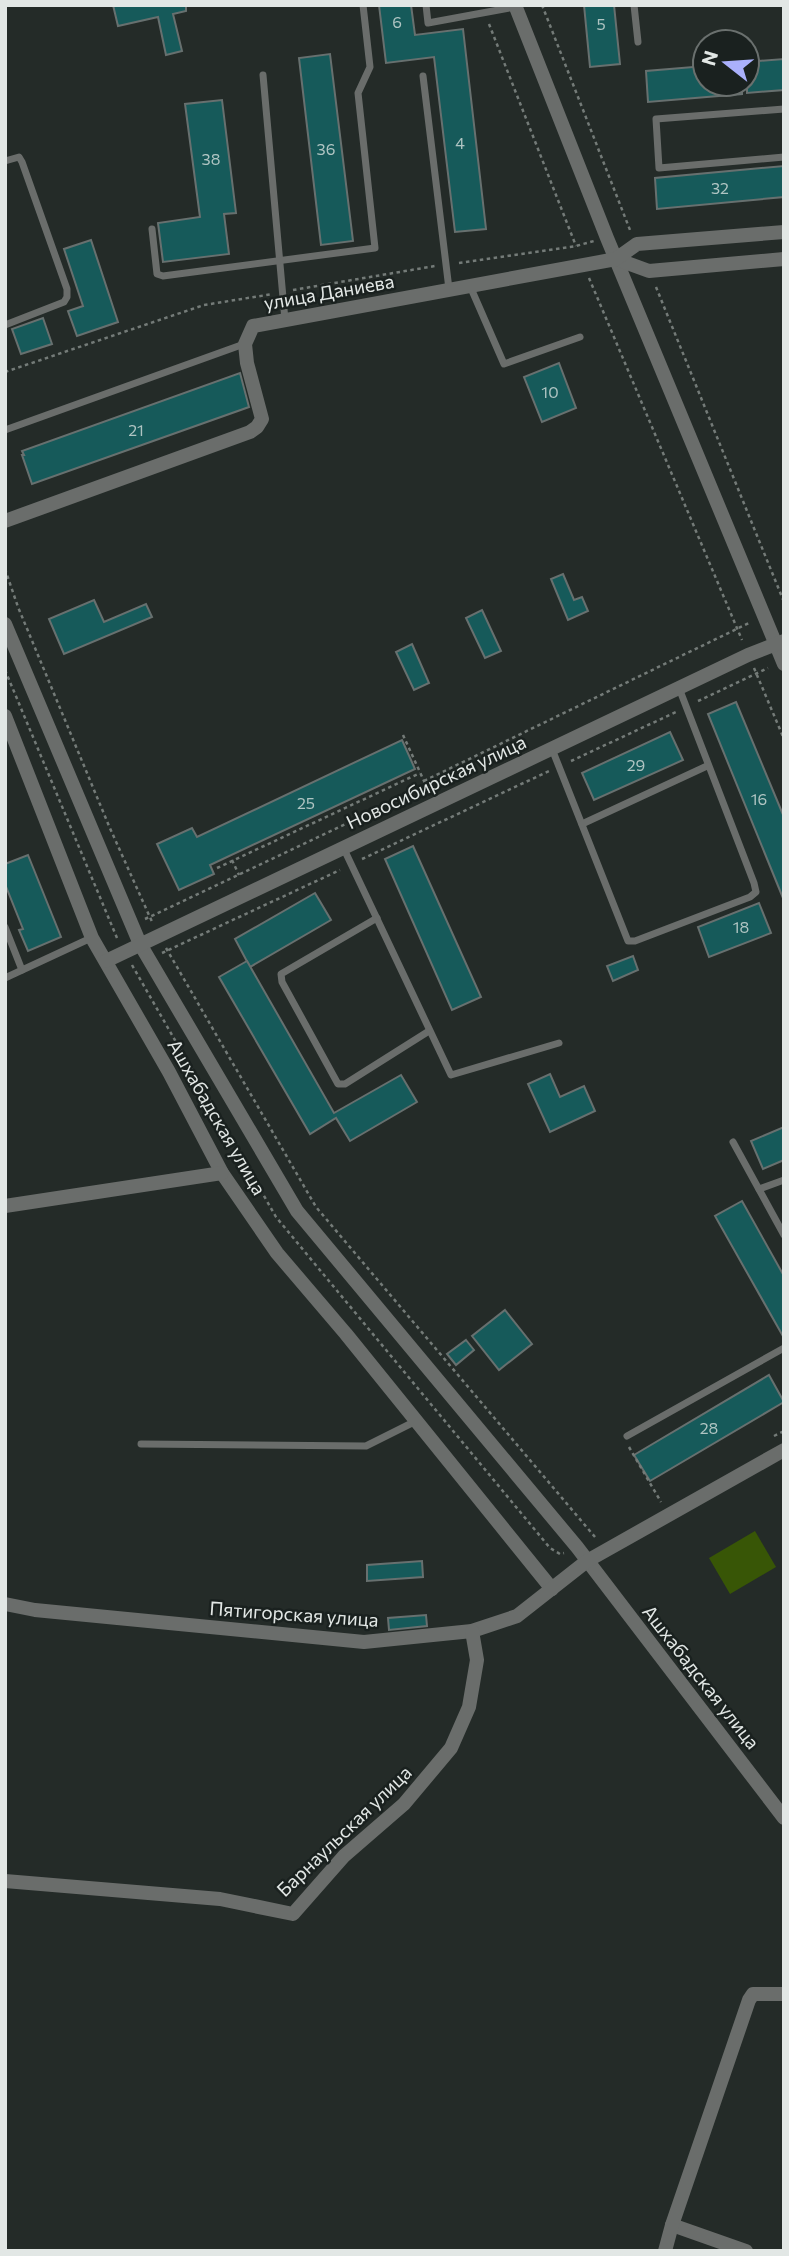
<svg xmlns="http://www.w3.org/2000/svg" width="789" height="2256" font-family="Commissioner,sans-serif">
	<rect width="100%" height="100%" fill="#242b28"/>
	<!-- green -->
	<path fill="#385606" d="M755,1531L776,1567L730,1594L709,1558Z"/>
	<!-- building -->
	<g fill="#165a5a" stroke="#67706f" stroke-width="2">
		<path d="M113,5H186V11L173,14L182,51L166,55L158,17L118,26Z"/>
		<path d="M379,5H411L415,35L463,29L486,229L455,232L434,57L386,63Z"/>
		<path d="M584,5H614L620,64L590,67Z"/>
		<path d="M330,54L353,241L321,245L299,58Z"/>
		<path d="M784,59V90L747,93V62Z"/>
		<path d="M705,66V84H742V94L648,102L646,71Z"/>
		<path d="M222,100L236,213L224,214L229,254L163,262L158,223L200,217L185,104Z"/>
		<path d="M784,166V197L657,209L655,178Z"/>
		<path d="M91,240L118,322L77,336L68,311L83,306L64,249Z"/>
		<path d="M43,318L52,344L21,354L12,329Z"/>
		<path d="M559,363L576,408L542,422L524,377Z"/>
		<path d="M240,373L249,407L32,484L22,455H24L22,451Z"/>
		<path d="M563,574L574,600L582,597L588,611L568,620L551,579Z"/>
		<path d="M94,600L104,622L146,604L152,617L64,654L49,619Z"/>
		<path d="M482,610L501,651L485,658L466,618Z"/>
		<path d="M412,644L429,683L414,690L396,652Z"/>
		<path d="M736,702L784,817L783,898L708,714Z"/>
		<path d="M670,732L683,760L594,800L582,773Z"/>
		<path d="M402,740L415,769L210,865L214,874L179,890L157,844L192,828L197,837Z"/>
		<path d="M413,846L481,997L452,1010L385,859Z"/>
		<path d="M28,855L61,937L28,951L19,930L23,929L5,884V864Z"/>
		<path d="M315,893L331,920L250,967L235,939Z"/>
		<path d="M759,903L771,933L709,957L698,927Z"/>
		<path d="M633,956L638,970L613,981L607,966Z"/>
		<path d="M247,961L334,1113L401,1075L417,1102L350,1141L336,1118L310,1134L219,977Z"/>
		<path d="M550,1074L560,1097L584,1086L595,1111L550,1132L528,1084Z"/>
		<path d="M784,1127V1160L763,1169L751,1141Z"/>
		<path d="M742,1201L784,1276V1338L715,1216Z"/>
		<path d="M505,1310L532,1344L499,1370L472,1336Z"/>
		<path d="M466,1340L474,1350L456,1365L447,1354Z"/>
		<path d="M769,1375L784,1402L650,1481L634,1455Z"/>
		<path d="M422,1561L423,1577L367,1581V1565Z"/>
		<path d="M426,1615L427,1626L389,1630L388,1618Z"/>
	</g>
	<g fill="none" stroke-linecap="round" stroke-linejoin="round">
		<!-- path -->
		<g stroke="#747b78" stroke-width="2.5" stroke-dasharray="3.5 3.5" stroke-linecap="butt">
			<path d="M542,5L630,230"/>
			<path d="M489,24L576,246"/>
			<path d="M459,263L576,246L594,241"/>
			<path d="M589,278L742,640"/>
			<path d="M656,287L784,602"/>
			<path d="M293,290L435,266"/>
			<path d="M5,372L204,305L273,294"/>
			<path d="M5,569L18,607L109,826L153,924"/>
			<path d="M754,668L784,739"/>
			<path d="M5,670L117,938"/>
			<path d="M698,701L768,668"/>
			<path d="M403,735L429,792"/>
			<path d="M571,761L676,712"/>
			<path d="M424,781L751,622"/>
			<path d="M362,859L549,771"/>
			<path d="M232,860L239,875"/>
			<path d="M217,868L420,773"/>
			<path d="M145,919L426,786"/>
			<path d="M166,948L316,1207L595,1537"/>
			<path d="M162,953L340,870"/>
			<path d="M132,965L276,1217L550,1548L560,1554L564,1553"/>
			<path d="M774,1436L784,1431"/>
			<path d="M629,1447L661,1502"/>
		</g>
		<!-- service -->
		<g stroke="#6a6d6b" stroke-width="7">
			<path d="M426,5L428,23L515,7"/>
			<path d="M634,5L638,42"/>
			<path d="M263,75L285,320"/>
			<path d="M423,76L449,289"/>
			<path d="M784,109L656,119L659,168L784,157"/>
			<path d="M5,161L19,157L22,162L67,289V297L64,302L5,325"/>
			<path d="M152,229L157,274L163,276L375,248L358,93L370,67L363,5"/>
			<path d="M470,286L504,364L580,337"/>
			<path d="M5,430L244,344"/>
			<path d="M552,749L628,941H635L750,897L756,892L754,883L679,688"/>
			<path d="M582,824L707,766"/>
			<path d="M343,847L451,1075L559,1043"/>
			<path d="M377,918L281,974L282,982L338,1084H345L429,1031"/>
			<path d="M5,927L22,970"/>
			<path d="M5,978L91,938"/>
			<path d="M733,1142L784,1235"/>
			<path d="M759,1189L784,1180"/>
			<path d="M627,1436L784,1348"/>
			<path d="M141,1444L366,1446L416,1421"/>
		</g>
		<!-- minor -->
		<g stroke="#6a6d6b" stroke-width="14">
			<path d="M515,5L607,238L784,664"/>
			<path d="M616,259L649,271L784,259"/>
			<path d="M5,521L250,432L257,427L262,419L247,363L245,344L253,326L616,259L637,244L784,232"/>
			<path d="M5,624L140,944L297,1211L577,1547L784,1818"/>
			<path d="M5,716L92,938L169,1072L222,1173L277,1253L346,1334L552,1589"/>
			<path d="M106,961L748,655L784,641"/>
			<path d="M5,1206L222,1173"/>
			<path d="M5,1604L35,1610L364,1642L472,1631L517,1616L587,1561L784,1450"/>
			<path d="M5,1881L220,1899L293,1914L344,1856L404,1804L451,1748L469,1707L477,1660L472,1631"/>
			<path d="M672,2225L746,2251"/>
			<path d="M665,2251L672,2225L749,2000L753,1994H784"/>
		</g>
	</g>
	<g text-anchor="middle" stroke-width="5" stroke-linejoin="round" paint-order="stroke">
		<!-- number labels -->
		<g font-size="16" fill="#afc4c2">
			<text x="397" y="28">6</text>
			<text x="601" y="30">5</text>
			<text x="460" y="149">4</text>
			<text x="326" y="155">36</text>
			<text x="211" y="165">38</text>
			<text x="720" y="194">32</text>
			<text x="550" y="398">10</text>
			<text x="136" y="436">21</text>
			<text x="636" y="771">29</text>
			<text x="759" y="805">16</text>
			<text x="306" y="809">25</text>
			<text x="741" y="933">18</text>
			<text x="709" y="1434">28</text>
		</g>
		<!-- street labels -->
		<g font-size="19" fill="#e2e7e5" stroke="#1a211f">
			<text transform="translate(329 292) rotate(-10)" y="7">улица Даниева</text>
			<text transform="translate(436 782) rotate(-25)" y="7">Новосибирская улица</text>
			<text transform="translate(217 1117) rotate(60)" y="7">Ашхабадская улица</text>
			<text transform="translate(294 1614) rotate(4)" y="7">Пятигорская улица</text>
			<text transform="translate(701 1677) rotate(52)" y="7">Ашхабадская улица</text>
			<text transform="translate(344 1831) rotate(-44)" y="7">Барнаульская улица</text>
		</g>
	</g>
	<!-- border -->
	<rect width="789" height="2256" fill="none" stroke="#e2e7e5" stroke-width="14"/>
	<!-- north arrow -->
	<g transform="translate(726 63) rotate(287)"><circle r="33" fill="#1a211f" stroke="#6a706e" stroke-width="2"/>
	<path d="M0-5L12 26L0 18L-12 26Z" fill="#aab0fb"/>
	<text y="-10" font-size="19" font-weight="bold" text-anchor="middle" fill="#e2e7e5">N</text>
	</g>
</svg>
